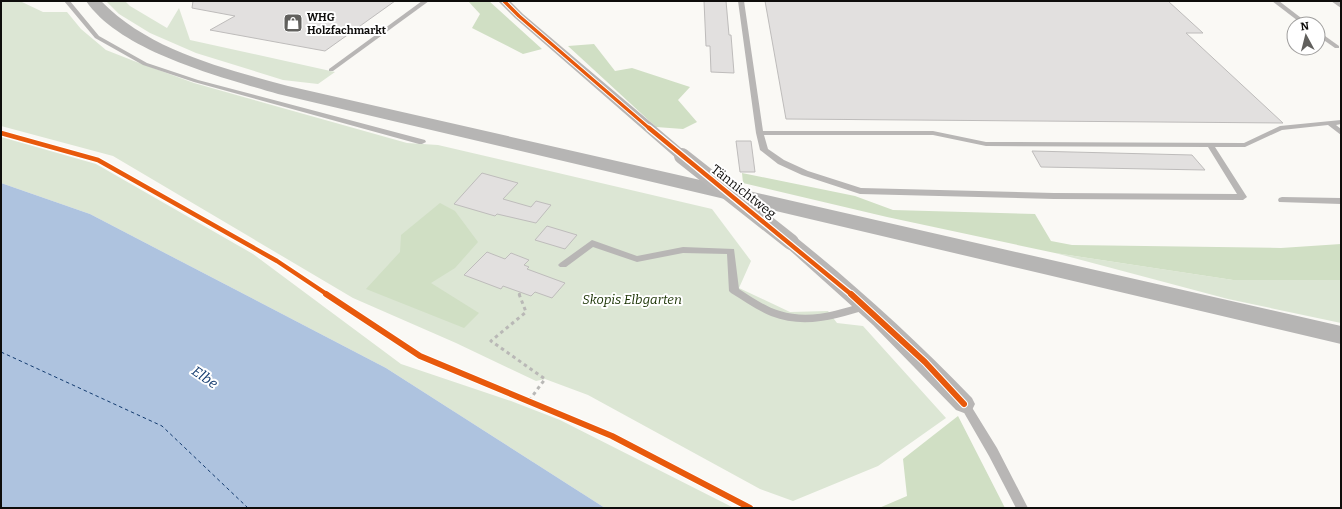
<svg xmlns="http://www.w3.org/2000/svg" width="1342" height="509" font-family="Bitter,serif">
	<rect width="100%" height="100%" fill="#faf9f5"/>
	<!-- green -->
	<g fill="#dce6d4">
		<path d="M1,1H24L22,2L43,12H67L81,29L106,50L134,61L194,83L407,143L438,145L712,209L751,261L739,288L790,312L828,311L837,323L863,326L946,418L878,466L793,501L760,489L588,395L545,379L536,381L456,343L353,298L113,156L1,126Z"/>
		<path d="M106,1H125L130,6L167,28L179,8L190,40L335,72L318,84L283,80L196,53L150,33L119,14Z"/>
		<path d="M1,137L96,164L253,254L401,364L511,401L560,420L734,508H605L386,368L90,214L1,183Z"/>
		<path d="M1055,253L1233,280H1341V323L1228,299Z"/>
	</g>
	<!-- forest -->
	<g fill="#d0dfc4">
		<path d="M468,1H489L542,49L523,54L472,28L480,14Z"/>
		<path d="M594,44L615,71L632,68L690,87L678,100L697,122L683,129L656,127L568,46Z"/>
		<path d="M742,173L855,196L893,210L1035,214L1051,241L1072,245L1281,248L1341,244V280H1233L1055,253L887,217L743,183Z"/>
		<path d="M440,203L455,211L478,242L455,268L431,283L479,313L464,328L366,289L400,252L401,235Z"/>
		<path d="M958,416L1005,508H879L907,496L903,459Z"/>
	</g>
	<!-- water -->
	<path fill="#aec3df" d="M1,183L90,214L386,368L605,508H1Z"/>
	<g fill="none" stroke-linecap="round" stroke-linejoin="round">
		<!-- ferry -->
		<path stroke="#133b6f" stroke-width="1" stroke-dasharray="3.5 3" stroke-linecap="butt" d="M1,352L162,426L248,508"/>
	</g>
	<!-- building -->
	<g fill="#e2e0df" stroke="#bebcbb">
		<path d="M193,1H395L325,51L210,30L235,16L192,8Z"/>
		<path d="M704,1H726L729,35H731L734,73L711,72L710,46H706Z"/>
		<path d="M765,1H1168L1203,33H1186L1283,123L786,119Z"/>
		<path d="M736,141H751L755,172H740Z"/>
		<path d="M1032,151L1192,155L1205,170L1041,167Z"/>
		<path d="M482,173L518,183L503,199L531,207L536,201L551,205L536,223L497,214L495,216L454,204Z"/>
		<path d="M547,226L577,235L565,249L535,240Z"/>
		<path d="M487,252L505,259L511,253L529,260L524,265L529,267L527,269L565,283L552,298L535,292L531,296L503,286L501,289L464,275Z"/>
	</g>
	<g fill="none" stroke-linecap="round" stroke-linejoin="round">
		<!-- path-far1 -->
		<path stroke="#b9b8b6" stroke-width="2.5" stroke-dasharray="3 3" stroke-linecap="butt" d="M519,293L520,295"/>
		<!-- path -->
		<path stroke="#b9b8b6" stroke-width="3" stroke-dasharray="3.5 3.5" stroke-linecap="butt" d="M519,294L526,312L491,341L545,379L528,402"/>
		<!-- lane -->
		<g fill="#b8b6b5" fill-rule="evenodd">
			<path d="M64,1H70L99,36L147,63L198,80L425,140L426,142L422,144H419L194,82L143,65L95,38Z"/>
			<path d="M422,1H429L333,71H329V69Z"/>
			<path d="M738,1H744L763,131H933L986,142L1244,143L1280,126L1341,120V124L1336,125L1341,129V135L1328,125L1282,130L1245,147H1215L1247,197L1243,200L1054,199L860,194L802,175L778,164L760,150L756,133ZM764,135H933L986,146L1208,147L1237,194L1054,193L861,188L808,171L784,160L768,149Z"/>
			<path d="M1272,1H1279L1309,24H1302Z"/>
			<path d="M1331,1H1338L1341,3V8Z"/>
			<path d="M1318,31L1339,46V48H1335L1318,36Z"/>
			<path d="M1282,197L1341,198V204L1279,202L1278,200L1279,198Z"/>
			<path d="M592,240L637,256L683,247L734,249L739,289C752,297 765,307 780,311C809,320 837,311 865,302L868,303L870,306L868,309C837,319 804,329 771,316C757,310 744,301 731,293L729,291L727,254L683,253L637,262L593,247L566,267H560L558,265L560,263Z"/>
			<path d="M964,399L968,401L997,448L1028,508H1016L989,456L959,404L960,401Z"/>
		</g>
		<!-- street -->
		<g fill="#b8b6b5" fill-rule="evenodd">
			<path d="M498,1H510L523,14L687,153L690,156L687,159L682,161L677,159L515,18Z"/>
			<path d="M791,236L797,238C859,288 917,341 972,398L975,404L972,410L964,413L956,410L873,325L785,246L782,242L785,238Z"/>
		</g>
		<!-- secondary -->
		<path fill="#b6b5b4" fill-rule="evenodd" d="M86,1H101C150,51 223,68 288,86L1341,326V344L278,94C221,77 121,52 86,1Z"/>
		<!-- street-bridge -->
		<path stroke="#b8b6b5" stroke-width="16" d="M682,156L791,242"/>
		<defs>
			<path id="cycleway-far2" d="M504,1L519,16L650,129"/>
			<g id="cycleway-far1">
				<path d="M649,128L852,295"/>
				<path d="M1,133L98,160L277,261L328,295"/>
			</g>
			<g id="cycleway">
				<path d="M326,294L420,356L612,436L750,508"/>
				<path d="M851,294L925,362L964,404"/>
			</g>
		</defs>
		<!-- cycleway-far2 casing -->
		<use href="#cycleway-far2" stroke="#fff" stroke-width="5.5"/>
		<!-- cycleway-far1 casing -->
		<use href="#cycleway-far1" stroke="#fff" stroke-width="7"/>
		<!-- cycleway casing -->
		<use href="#cycleway" stroke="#fff" stroke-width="8"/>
		<!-- cycleway-far2 -->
		<use href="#cycleway-far2" stroke="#e8590c" stroke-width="3.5"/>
		<!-- cycleway-far1 -->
		<use href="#cycleway-far1" stroke="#e8590c" stroke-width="4.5"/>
		<!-- cycleway -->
		<use href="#cycleway" stroke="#e8590c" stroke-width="6"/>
	</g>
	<!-- icons -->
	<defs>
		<symbol id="shop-square" viewBox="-11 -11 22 22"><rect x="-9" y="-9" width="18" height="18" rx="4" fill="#61605d" stroke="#fff"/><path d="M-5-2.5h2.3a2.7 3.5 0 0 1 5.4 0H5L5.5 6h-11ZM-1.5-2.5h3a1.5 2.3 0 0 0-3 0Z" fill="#fff"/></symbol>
	</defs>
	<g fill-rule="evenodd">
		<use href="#shop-square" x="282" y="12" width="22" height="22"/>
	</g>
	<g text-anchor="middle" stroke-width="4" stroke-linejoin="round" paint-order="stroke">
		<!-- far-poi labels -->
		<g font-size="11" font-weight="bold" fill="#0e0d0b" stroke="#fff" text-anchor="start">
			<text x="307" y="21">WHG<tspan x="307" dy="13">Holzfachmarkt</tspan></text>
		</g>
		<!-- street labels -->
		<g font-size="13" fill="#0e0d0b" stroke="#fff">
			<text transform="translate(744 191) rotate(38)" y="5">Tännichtweg</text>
		</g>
		<!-- park labels -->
		<g font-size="13" font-style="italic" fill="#183100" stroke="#fff">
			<text x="632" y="304">Skopis Elbgarten</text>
		</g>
		<!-- water labels -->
		<g font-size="14" font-style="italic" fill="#133b6f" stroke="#fff">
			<text transform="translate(205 377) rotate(35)" y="5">Elbe</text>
		</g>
	</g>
	<!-- border -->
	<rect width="1342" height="509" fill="none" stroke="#0e0d0b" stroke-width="4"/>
	<!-- north arrow -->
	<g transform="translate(1306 36) rotate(353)"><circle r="19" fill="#ffffff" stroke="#9f9e9d"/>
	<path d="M0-3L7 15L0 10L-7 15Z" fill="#61605d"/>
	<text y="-6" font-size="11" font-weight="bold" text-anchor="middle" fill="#0e0d0b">N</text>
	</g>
</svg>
